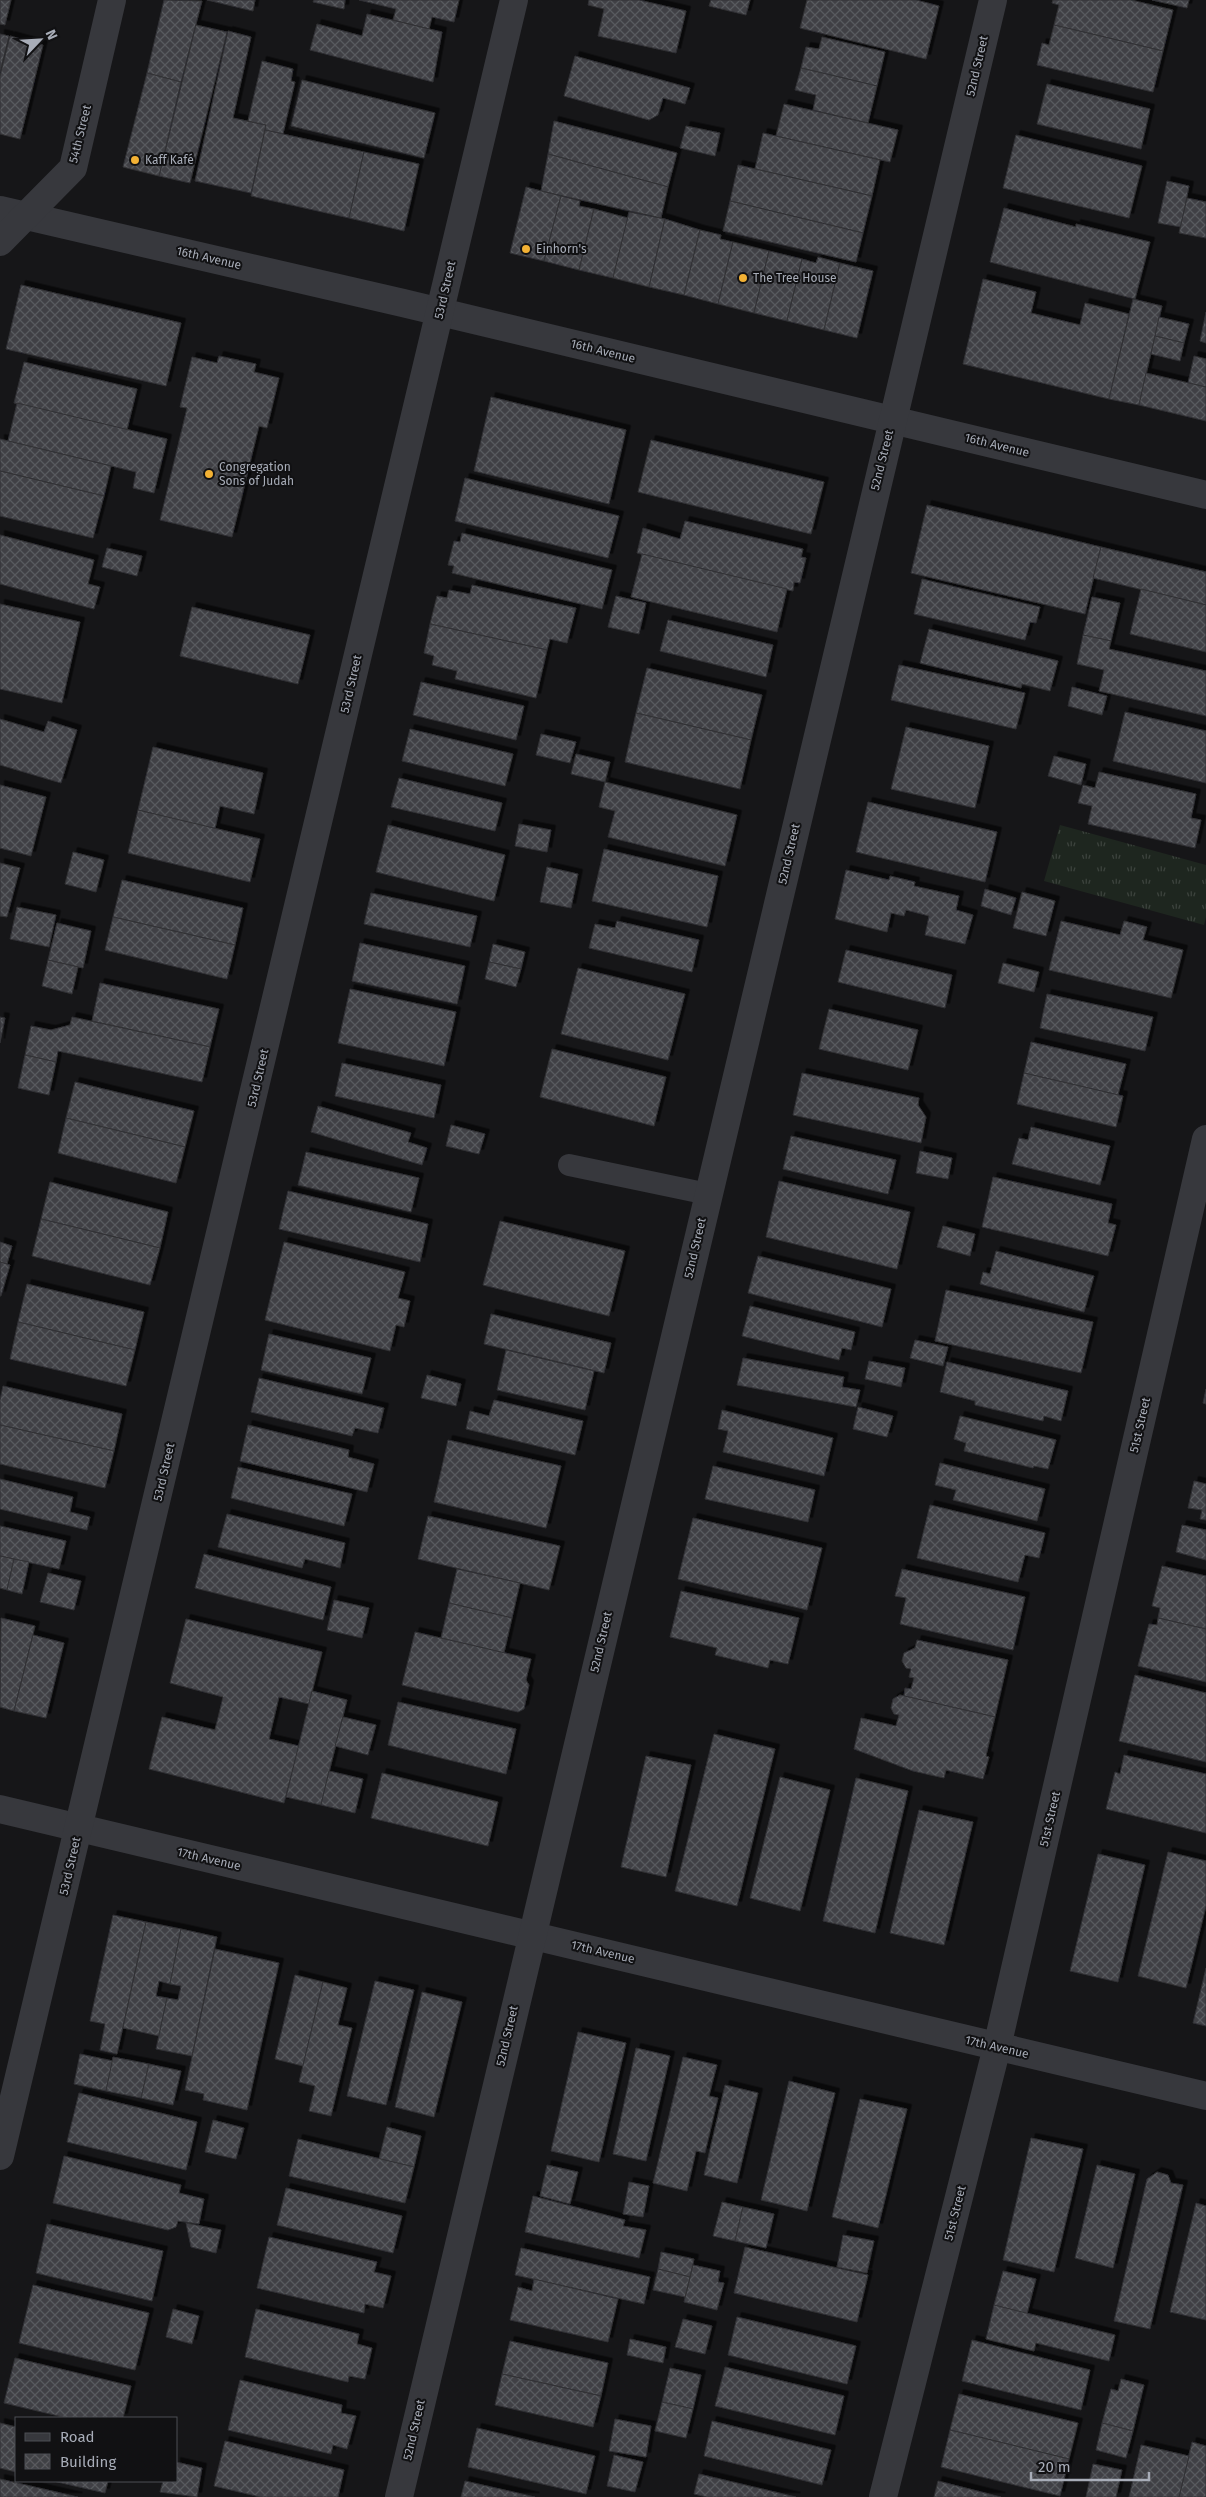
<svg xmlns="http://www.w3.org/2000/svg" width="1206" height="2497" font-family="'Fira Sans',sans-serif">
	<defs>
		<pattern id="grass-tufts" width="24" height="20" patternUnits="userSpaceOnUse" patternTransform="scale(1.25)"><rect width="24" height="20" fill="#1e261f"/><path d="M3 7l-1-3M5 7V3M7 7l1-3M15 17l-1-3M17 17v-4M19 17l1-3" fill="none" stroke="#3c433d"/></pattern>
		<pattern id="building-cross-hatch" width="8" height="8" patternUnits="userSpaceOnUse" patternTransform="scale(1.25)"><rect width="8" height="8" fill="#404145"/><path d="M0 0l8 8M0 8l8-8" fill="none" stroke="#595a5e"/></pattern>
		<filter id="shadow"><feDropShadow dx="4.5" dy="-4.5" stdDeviation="0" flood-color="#0009"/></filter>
	</defs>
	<rect width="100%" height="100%" fill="#161618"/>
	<!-- grass -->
	<path fill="url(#grass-tufts)" d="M1060,825L1206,865V917L1204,925L1044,881Z"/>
	<!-- building -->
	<g fill="url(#building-cross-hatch)" stroke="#303034" filter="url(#shadow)">
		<path d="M0,0H11L5,25L0,24Z"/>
		<path d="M164,0L202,1L181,82L147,73Z"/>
		<path d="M207,0H255L253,11Z"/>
		<path d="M314,0H345L344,9L313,2Z"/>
		<path d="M359,0H459L454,22L432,17L429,29L393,20L396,9Z"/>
		<path d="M589,0H639L686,11L676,53L598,36L604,9L588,5Z"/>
		<path d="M711,0H750L746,15L709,6Z"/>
		<path d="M807,0H916L939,6L926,59L800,28Z"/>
		<path d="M1053,0H1131L1173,10L1163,51L1054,25L1059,5L1052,3Z"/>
		<path d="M1152,0H1189L1187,8Z"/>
		<path d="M367,14L442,32L433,82L310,50L317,24L362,36Z"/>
		<path d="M196,25L227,32L190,183L159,176Z"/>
		<path d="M1054,25L1163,51L1153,92L1037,65L1042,43L1049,45Z"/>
		<path d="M228,31L251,37L233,118L266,125L251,193L195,181Z"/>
		<path d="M0,34L9,36L0,72Z"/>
		<path d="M10,36L43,45L20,139L0,134V76Z"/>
		<path d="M822,37L885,52L877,86L801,68L806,47L819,49Z"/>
		<path d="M575,56L690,88L685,104L663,98L658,115L649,120L564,96Z"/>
		<path d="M262,61L293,69L291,81L295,82L283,134L265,130L266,125L248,121Z"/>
		<path d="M801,68L877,86L868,123L813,110L816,95L795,90Z"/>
		<path d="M147,73L181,82L159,176L123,167Z"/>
		<path d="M302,80L435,113L424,158L291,126Z"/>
		<path d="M1047,84L1150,109L1141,149L1037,124Z"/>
		<path d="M784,104L898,130L890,162L776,136Z"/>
		<path d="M554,121L677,153L668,187L548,154Z"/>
		<path d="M686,126L720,133L715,156L680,148Z"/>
		<path d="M265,130L364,152L349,218L251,196Z"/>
		<path d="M763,133L880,160L872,196L755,169Z"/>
		<path d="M1016,135L1142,166L1129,218L1003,188Z"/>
		<path d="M364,152L419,164L404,231L349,218Z"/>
		<path d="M548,154L668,187L661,218L541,191Z"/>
		<path d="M738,165L872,196L863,233L730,201Z"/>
		<path d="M1167,181L1189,186L1181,227L1158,223Z"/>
		<path d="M526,187L561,196L544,261L510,253Z"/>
		<path d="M561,196L580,201L579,206L594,209L579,270L544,261Z"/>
		<path d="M1187,198L1206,202V238L1179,233Z"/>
		<path d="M730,201L863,233L856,262L723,231Z"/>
		<path d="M1004,208L1076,227V224L1150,242L1135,299L990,262Z"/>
		<path d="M594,209L628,218L613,278L579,270Z"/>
		<path d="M629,212L665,219L649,287L613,278Z"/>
		<path d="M665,219L700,230L684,295L649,287Z"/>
		<path d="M700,230L721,235L720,239L733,242L718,304L684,295Z"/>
		<path d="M733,242L769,251L754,313L718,304Z"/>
		<path d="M769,251L802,259L787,321L754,313Z"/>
		<path d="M818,257L840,263L824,330L787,321L802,259L816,263Z"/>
		<path d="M840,263L873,271L857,338L824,330Z"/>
		<path d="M983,279L1036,292L1031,313L1080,325L1085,303L1129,314L1109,399L963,364Z"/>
		<path d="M21,285L181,323L166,386L6,349Z"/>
		<path d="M1133,299L1162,306L1139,405L1109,399Z"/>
		<path d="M1206,312V343L1200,341Z"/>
		<path d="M1159,317L1189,324L1184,343L1155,336Z"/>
		<path d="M1155,336L1184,343L1180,361L1151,354Z"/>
		<path d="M219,356L256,364L254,372L279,378L267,428L259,426L232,537L160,520L187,408L180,407L192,357L217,363Z"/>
		<path d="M1194,356L1206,359V387L1188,383Z"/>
		<path d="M24,362L137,389L127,430L14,403Z"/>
		<path d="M1146,373L1206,387V421L1139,405Z"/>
		<path d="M491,397L626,430L609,504L474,471Z"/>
		<path d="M17,403L167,439L154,493L133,488L136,472L8,441Z"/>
		<path d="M0,439L111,466L104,496L0,471Z"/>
		<path d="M651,440L824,482L811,534L638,492Z"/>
		<path d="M0,471L104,496L93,538L0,516Z"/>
		<path d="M465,478L619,516L608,558L455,521Z"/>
		<path d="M927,505L1101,547L1085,614L911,573Z"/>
		<path d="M685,521L803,549L801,557L806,558L800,583L794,582L793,591L637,553L643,528L680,539Z"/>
		<path d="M462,533L612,570L602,609L452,573L454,566L448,565L454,541L460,542Z"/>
		<path d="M0,535L94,560L88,584L100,587L94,609L0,584Z"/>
		<path d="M1101,547L1206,572V605L1093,578Z"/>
		<path d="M107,548L142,556L137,576L102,567Z"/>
		<path d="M642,554L787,589L777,632L631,597Z"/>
		<path d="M922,579L1040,607L1036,623L1030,622L1025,640L914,614Z"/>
		<path d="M472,585L576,608L567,643L550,639L547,650L430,624L437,596L447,598L449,590L470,594Z"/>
		<path d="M1141,589L1206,605V652L1130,634Z"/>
		<path d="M616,596L646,603L639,634L608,627Z"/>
		<path d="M1092,597L1120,603L1111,641L1083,635Z"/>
		<path d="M0,604L80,622L62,703L0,689Z"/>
		<path d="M192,607L310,635L298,684L180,656Z"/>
		<path d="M668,620L773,645L766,677L660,651Z"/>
		<path d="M430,624L547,650L536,698L455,679L457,671L432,665L434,656L424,653Z"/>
		<path d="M929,629L1058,661L1050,691L1022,684L1021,688L920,663Z"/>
		<path d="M1083,635L1111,641L1109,649L1206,671V716L1099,691L1104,670L1077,664Z"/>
		<path d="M899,665L1025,693L1016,729L891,700Z"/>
		<path d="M647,668L762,695L751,740L636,713Z"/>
		<path d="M421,682L524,706L516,740L413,715Z"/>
		<path d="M1072,687L1107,696L1102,715L1068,706Z"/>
		<path d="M1125,712L1206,731V783L1113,761Z"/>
		<path d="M636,713L751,740L740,789L625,762Z"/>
		<path d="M0,719L44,732L48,721L77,730L61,783L0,765Z"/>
		<path d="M906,727L989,746L975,808L891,789Z"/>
		<path d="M410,729L513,754L505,786L402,761Z"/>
		<path d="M541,734L576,742L570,763L536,755Z"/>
		<path d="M153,747L263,773L254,814L220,806L215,829L138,810Z"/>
		<path d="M576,754L610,762L605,782L571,774Z"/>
		<path d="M1054,756L1086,764L1081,785L1048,776Z"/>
		<path d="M1099,772L1196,794L1191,818L1201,820L1195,848L1088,824L1092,806L1078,803L1083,785L1095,788Z"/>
		<path d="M399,778L502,803L495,831L391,807Z"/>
		<path d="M605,782L737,815L725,866L608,837L615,811L599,807Z"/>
		<path d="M0,785L46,797L31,856L0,848Z"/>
		<path d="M868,802L997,832L985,882L856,852Z"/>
		<path d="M138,810L260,839L250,882L128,853Z"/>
		<path d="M519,824L551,830L547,852L515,846Z"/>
		<path d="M388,825L505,855L494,901L376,872Z"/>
		<path d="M604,849L718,876L707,927L592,901Z"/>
		<path d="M73,852L104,860L96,892L65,884Z"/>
		<path d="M0,863L20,868L7,917L0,916Z"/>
		<path d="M547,867L578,874L571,908L540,902Z"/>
		<path d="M846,870L889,880L890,876L915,882L914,886L959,896L956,910L973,915L965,944L925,935L929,916L906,910L904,916L891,913L887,932L835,919Z"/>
		<path d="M122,880L243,908L235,945L113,917Z"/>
		<path d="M985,889L1016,898L1011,915L981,906Z"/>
		<path d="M1022,892L1055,901L1046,936L1013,928Z"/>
		<path d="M371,893L477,916L470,947L364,924Z"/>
		<path d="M17,907L56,915L49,947L10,939Z"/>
		<path d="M113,917L235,945L227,979L105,950Z"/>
		<path d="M617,921L699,940L692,972L589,948L595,924L615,928Z"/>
		<path d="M1061,921L1120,935L1124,921L1147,927L1143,940L1183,950L1171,998L1049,970Z"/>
		<path d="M57,923L91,931L83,968L48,960Z"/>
		<path d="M360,943L465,966L457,1004L352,981Z"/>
		<path d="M493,944L525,952L521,969L489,962Z"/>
		<path d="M846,950L952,975L945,1008L838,982Z"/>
		<path d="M48,960L78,967L72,994L42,986Z"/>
		<path d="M489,962L521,969L516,987L485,979Z"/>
		<path d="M1003,963L1039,972L1034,992L998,983Z"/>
		<path d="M578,968L685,994L668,1060L561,1034Z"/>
		<path d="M100,983L219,1009L210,1047L92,1021Z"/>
		<path d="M350,989L456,1012L444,1066L338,1043Z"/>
		<path d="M1047,994L1153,1017L1145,1051L1040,1028Z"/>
		<path d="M829,1009L918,1030L908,1070L819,1049Z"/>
		<path d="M0,1017L5,1018L0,1043Z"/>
		<path d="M72,1017L210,1047L202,1082L58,1051L56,1062L25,1055L31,1026L51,1030L70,1025Z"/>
		<path d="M1031,1042L1126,1064L1118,1095L1024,1073Z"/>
		<path d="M552,1049L666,1077L654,1126L540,1097Z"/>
		<path d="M25,1055L56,1062L49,1095L18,1088Z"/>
		<path d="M342,1063L441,1085L434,1118L335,1096Z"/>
		<path d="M802,1073L919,1098L918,1105L926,1117L921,1143L793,1115Z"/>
		<path d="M1024,1073L1123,1096L1116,1127L1017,1104Z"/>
		<path d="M75,1082L194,1111L185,1147L66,1118Z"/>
		<path d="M318,1106L411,1133L408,1142L427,1148L422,1165L311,1132Z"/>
		<path d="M66,1118L185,1147L176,1183L58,1153Z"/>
		<path d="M451,1125L485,1134L479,1154L446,1146Z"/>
		<path d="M1031,1127L1110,1146L1100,1185L1012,1164L1019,1138L1028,1140Z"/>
		<path d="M791,1136L896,1160L888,1194L783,1169Z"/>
		<path d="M920,1151L952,1158L948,1179L916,1173Z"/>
		<path d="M306,1152L419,1178L411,1212L298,1185Z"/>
		<path d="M993,1177L1112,1204L1108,1223L1116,1225L1108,1256L982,1227Z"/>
		<path d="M779,1181L910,1212L897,1269L766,1237Z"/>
		<path d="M50,1182L168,1212L160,1248L41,1219Z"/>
		<path d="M288,1191L428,1224L420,1262L279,1229Z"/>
		<path d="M41,1219L160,1248L150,1285L32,1256Z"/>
		<path d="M500,1221L625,1251L609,1316L483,1285Z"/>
		<path d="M943,1226L975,1234L970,1256L937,1247Z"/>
		<path d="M0,1242L12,1246L7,1264L0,1262Z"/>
		<path d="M284,1242L405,1272L398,1298L410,1301L404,1327L396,1325L390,1351L265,1320Z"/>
		<path d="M996,1251L1094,1276L1084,1312L980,1284L983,1272L990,1274Z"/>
		<path d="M758,1256L891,1289L882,1327L748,1293Z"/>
		<path d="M0,1262L10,1265L1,1296H0Z"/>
		<path d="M27,1284L144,1312L135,1350L18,1322Z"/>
		<path d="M946,1290L1093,1322L1081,1373L935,1341Z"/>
		<path d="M750,1306L855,1332L851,1350L842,1348L839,1360L742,1336Z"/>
		<path d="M491,1314L611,1343L604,1373L484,1344Z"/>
		<path d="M18,1322L135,1350L126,1386L10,1359Z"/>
		<path d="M269,1334L371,1358L362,1394L261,1370Z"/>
		<path d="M915,1340L948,1347L943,1366L910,1358Z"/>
		<path d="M506,1350L594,1371L585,1410L497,1390Z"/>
		<path d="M743,1358L844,1377L842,1387L860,1390L856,1407L737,1385Z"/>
		<path d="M869,1361L905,1368L901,1387L865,1379Z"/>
		<path d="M947,1362L1068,1391L1061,1421L1044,1416L1043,1421L975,1405V1401L940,1392Z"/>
		<path d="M427,1375L461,1384L456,1406L421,1398Z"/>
		<path d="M259,1378L384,1408L378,1433L355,1428L352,1436L251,1412Z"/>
		<path d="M3,1386L122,1414L114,1451L0,1425V1400Z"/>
		<path d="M1206,1389V1404L1203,1403Z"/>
		<path d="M494,1400L583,1421L575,1455L466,1429L470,1411L489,1416Z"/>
		<path d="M858,1407L893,1416L887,1437L853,1429Z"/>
		<path d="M722,1410L833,1438L824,1476L723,1452L728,1431L718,1429Z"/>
		<path d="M960,1416L1056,1440L1048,1469L1034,1466L1033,1468L964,1451L966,1443L954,1439Z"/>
		<path d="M0,1425L114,1451L105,1488L0,1464Z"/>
		<path d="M248,1425L349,1450L348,1457L374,1464L367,1492L240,1461Z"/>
		<path d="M448,1440L561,1466L546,1528L434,1502Z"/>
		<path d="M940,1463L1045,1489L1037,1521L953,1500L956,1490L935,1485Z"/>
		<path d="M713,1466L815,1490L808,1522L705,1499Z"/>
		<path d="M238,1467L352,1494L344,1526L231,1498Z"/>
		<path d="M0,1479L73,1497L70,1512L90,1517L87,1530L0,1509Z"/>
		<path d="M1194,1481L1206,1484V1520L1200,1519L1202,1510L1188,1508Z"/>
		<path d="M930,1505L1045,1533L1039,1558L1025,1555L1018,1582L917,1558Z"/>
		<path d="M227,1514L345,1543L340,1568L305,1559L302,1568L218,1547Z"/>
		<path d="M428,1516L560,1546L549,1590L418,1559Z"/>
		<path d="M693,1518L822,1548L807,1610L678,1579Z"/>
		<path d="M1182,1525L1206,1530V1560L1176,1552Z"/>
		<path d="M0,1526L66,1541L59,1569L0,1556Z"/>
		<path d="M204,1554L331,1587L323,1620L195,1588Z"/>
		<path d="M0,1556L14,1559L7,1590L0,1588Z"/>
		<path d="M14,1559L29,1562L22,1594L7,1590Z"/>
		<path d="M1162,1566L1206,1576V1629L1158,1618L1160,1608L1152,1606Z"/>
		<path d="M457,1569L520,1583L512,1618L449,1603Z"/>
		<path d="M902,1569L1025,1597L1013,1650L900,1624L906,1598L895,1596Z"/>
		<path d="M48,1573L81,1581L74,1610L40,1602Z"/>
		<path d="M681,1591L799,1618L788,1664L770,1660L768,1668L715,1655L717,1648L670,1637Z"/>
		<path d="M334,1600L369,1608L362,1638L327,1630Z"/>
		<path d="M449,1603L512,1618L504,1653L441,1638Z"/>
		<path d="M1,1618L35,1626L14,1711L0,1707Z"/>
		<path d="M1158,1618L1206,1629V1682L1138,1666L1149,1624L1157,1625Z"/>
		<path d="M186,1619L322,1652L309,1704L279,1697L269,1739L299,1746L284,1803L149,1769L162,1717L215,1730L223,1697L170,1683Z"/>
		<path d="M415,1632L531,1659L526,1680L529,1685L524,1709L518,1712L402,1685Z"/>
		<path d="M33,1635L64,1643L46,1718L14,1711Z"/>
		<path d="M917,1640L1008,1660L995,1717L904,1696L905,1688L911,1689L914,1678L909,1677L911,1669L906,1668L902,1661L904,1653L915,1648Z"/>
		<path d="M1135,1675L1206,1693V1762L1119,1741Z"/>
		<path d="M312,1691L347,1700L321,1805L286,1797Z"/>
		<path d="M900,1695L995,1717L986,1756L989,1757L983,1779L946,1770L944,1778L913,1771L854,1749L861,1718L896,1726L899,1715L894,1714L891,1708L893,1699Z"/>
		<path d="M398,1702L516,1729L506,1774L388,1745Z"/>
		<path d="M343,1717L376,1725L368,1755L335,1746Z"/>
		<path d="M714,1734L775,1749L737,1906L675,1891Z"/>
		<path d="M1124,1755L1206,1774V1833L1106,1809L1115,1772L1120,1774Z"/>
		<path d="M646,1756L691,1765L666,1877L621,1867Z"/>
		<path d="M329,1771L363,1779L355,1813L321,1805Z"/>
		<path d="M382,1773L498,1802L488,1846L371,1818Z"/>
		<path d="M780,1777L830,1790L800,1911L750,1898Z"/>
		<path d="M856,1778L908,1791L875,1933L823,1921Z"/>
		<path d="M919,1810L973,1822L944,1945L890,1933Z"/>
		<path d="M1168,1852L1206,1861V1906L1186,1988L1138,1976Z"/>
		<path d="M1098,1854L1145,1865L1118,1982L1070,1971Z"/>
		<path d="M113,1915L146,1922L117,2054L100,2050L105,2024L90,2021Z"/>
		<path d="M146,1922L181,1929L170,1984L159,1981L156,1996L167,1998L159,2036L123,2028Z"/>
		<path d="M181,1929L217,1937L192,2056L156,2049L167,1998L178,2000L181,1986L170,1984Z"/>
		<path d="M215,1949L279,1963L247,2110L203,2100L204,2094L185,2090Z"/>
		<path d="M1206,1968V2026L1193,2023Z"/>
		<path d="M295,1975L323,1982L303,2066L275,2059Z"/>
		<path d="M375,1981L414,1990L386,2105L347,2096Z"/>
		<path d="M323,1982L347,1988L338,2025L352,2028L331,2116L309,2111L315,2086L299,2082Z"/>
		<path d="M422,1992L462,2002L434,2117L395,2107Z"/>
		<path d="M578,2032L626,2043L599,2162L551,2151Z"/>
		<path d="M636,2048L670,2056L646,2161L613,2154Z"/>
		<path d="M80,2054L113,2061L106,2091L74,2084Z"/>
		<path d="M113,2057L149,2064L141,2098L106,2091Z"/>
		<path d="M683,2057L717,2065L709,2096L718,2098L705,2153L696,2151L687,2191L653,2183Z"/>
		<path d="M149,2064L181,2071L173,2105L141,2098Z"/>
		<path d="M789,2081L835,2093L807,2211L761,2200Z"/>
		<path d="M725,2085L758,2093L737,2183L704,2175Z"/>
		<path d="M79,2093L197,2122L186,2170L67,2142Z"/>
		<path d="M860,2099L907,2109L878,2228L832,2217Z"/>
		<path d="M213,2120L244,2128L236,2159L205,2152Z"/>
		<path d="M387,2127L421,2136L414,2167L379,2159Z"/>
		<path d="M1031,2138L1083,2149L1054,2272L1003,2260Z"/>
		<path d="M298,2139L414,2167L405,2203L289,2176Z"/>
		<path d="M64,2156L181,2185L179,2193L204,2199L199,2224L178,2221L176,2227L168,2230L53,2203Z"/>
		<path d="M547,2165L578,2172L570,2204L540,2196Z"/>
		<path d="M1097,2165L1135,2174L1113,2268L1075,2258Z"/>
		<path d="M1157,2172L1168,2175L1171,2183L1183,2185L1150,2329L1114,2321L1147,2179Z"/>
		<path d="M629,2182L649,2186L643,2217L623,2214Z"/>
		<path d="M286,2188L402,2216L393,2253L277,2225Z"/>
		<path d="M533,2196L625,2220L623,2226L646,2230L639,2258L525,2232Z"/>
		<path d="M722,2202L743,2207L735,2241L713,2236Z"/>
		<path d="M1196,2203L1206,2206V2320L1170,2312Z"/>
		<path d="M743,2207L774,2214L766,2248L735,2241Z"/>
		<path d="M186,2223L221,2230L216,2253L191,2247Z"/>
		<path d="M47,2224L163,2251L152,2301L36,2273Z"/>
		<path d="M843,2235L874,2241L867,2273L837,2267Z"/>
		<path d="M269,2237L377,2262L374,2272L391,2276L383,2308L365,2304L364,2313L257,2288Z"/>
		<path d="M745,2247L868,2275L857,2322L734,2293Z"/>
		<path d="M521,2248L650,2277L644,2304L515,2275Z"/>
		<path d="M661,2252L694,2259L690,2277L658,2269Z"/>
		<path d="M693,2265L720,2271L718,2282L724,2283L717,2310L684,2302Z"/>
		<path d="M658,2269L690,2277L685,2297L653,2290Z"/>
		<path d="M1003,2271L1036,2279L1027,2314L994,2305Z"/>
		<path d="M534,2279L618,2299L608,2342L510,2320L518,2287L532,2291Z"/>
		<path d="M33,2285L149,2313L135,2370L19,2343Z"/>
		<path d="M994,2305L1115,2335L1109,2361L1036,2343L1034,2351L986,2339Z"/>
		<path d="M173,2309L199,2316L192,2344L166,2337Z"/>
		<path d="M256,2309L359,2334L357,2344L372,2348L365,2379L349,2376L348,2382L245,2357Z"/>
		<path d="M737,2317L856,2346L847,2384L728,2355Z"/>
		<path d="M683,2319L712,2326L705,2354L675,2347Z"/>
		<path d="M630,2339L666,2347L663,2363L627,2355Z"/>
		<path d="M972,2340L1090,2370L1081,2410L962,2381Z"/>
		<path d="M510,2341L608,2363L601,2396L502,2374Z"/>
		<path d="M15,2358L131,2386L123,2418H67L4,2403Z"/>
		<path d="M725,2367L844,2396L835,2435L715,2406Z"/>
		<path d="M670,2368L701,2375L693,2409L662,2402Z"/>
		<path d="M502,2374L601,2396L593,2427L495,2405Z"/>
		<path d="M1121,2379L1144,2385L1133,2431L1102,2423L1111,2389L1118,2391Z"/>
		<path d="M240,2380L342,2405L341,2413L356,2416L347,2449L333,2445L331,2454L228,2430Z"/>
		<path d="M959,2394L1078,2423L1069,2459L950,2430Z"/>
		<path d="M662,2402L693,2409L686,2438L655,2431Z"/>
		<path d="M615,2419L651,2426L646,2457L609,2451Z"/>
		<path d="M712,2421L831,2450L822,2485L704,2456Z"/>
		<path d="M0,2423L16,2427V2472L0,2468Z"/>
		<path d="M1102,2423L1133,2431L1126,2458L1096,2450Z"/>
		<path d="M477,2428L595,2456L586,2494L468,2467Z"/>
		<path d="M950,2430L1069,2459L1060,2496L941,2467Z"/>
		<path d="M225,2441L344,2470L338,2497H260L214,2486Z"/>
		<path d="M1192,2442L1206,2446V2497H1179Z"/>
		<path d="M1141,2445L1189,2456L1179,2497H1129Z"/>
		<path d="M614,2455L643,2462L635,2492L607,2486Z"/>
		<path d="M176,2462L202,2468L197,2497L160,2492L163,2481H176Z"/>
		<path d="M1093,2464L1122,2470L1116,2497H1086Z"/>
		<path d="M699,2474L796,2497H707L694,2494Z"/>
		<path d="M0,2479L78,2497H0Z"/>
		<path d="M53,2481H108L105,2493Z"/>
		<path d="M465,2481L535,2497H461Z"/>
		<path d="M938,2481L1001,2497H934Z"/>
	</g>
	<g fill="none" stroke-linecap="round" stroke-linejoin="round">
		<!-- lane -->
		<path stroke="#37383d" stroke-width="22" d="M569,1165L708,1194"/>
		<!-- street -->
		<g stroke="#37383d" stroke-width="28">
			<path d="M0,210L403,303L1206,495"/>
			<path d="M0,242L73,168L112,0"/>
			<path d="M0,1809L1206,2096"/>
			<path d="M0,2156L514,0"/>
			<path d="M399,2497L993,0"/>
			<path d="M883,2497L997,2047L1206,1139"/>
		</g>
	</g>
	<!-- markers -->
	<g fill="#f2b134" stroke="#111113" stroke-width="2">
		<circle cx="135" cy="160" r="5"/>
		<circle cx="526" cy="249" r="5"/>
		<circle cx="743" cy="278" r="5"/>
		<circle cx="209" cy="474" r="5"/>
	</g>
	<g text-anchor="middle" stroke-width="4" stroke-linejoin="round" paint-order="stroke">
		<!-- street labels -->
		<g font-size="12" fill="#a8adb8" stroke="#111113">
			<text transform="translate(977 66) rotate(-77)" y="4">52nd Street</text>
			<text transform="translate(80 134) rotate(-76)" y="4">54th Street</text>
			<text transform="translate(209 258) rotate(13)" y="4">16th Avenue</text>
			<text transform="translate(445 290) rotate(-77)" y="4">53rd Street</text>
			<text transform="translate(603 351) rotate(14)" y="4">16th Avenue</text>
			<text transform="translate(997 445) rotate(14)" y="4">16th Avenue</text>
			<text transform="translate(882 460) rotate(-76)" y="4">52nd Street</text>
			<text transform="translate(351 684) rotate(-77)" y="4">53rd Street</text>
			<text transform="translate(789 854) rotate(-77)" y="4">52nd Street</text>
			<text transform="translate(258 1078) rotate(-77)" y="4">53rd Street</text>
			<text transform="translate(695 1248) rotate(-77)" y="4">52nd Street</text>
			<text transform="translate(1140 1425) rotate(-77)" y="4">51st Street</text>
			<text transform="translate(164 1472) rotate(-77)" y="4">53rd Street</text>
			<text transform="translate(601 1642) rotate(-77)" y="4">52nd Street</text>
			<text transform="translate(1050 1819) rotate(-77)" y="4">51st Street</text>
			<text transform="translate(209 1859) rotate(13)" y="4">17th Avenue</text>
			<text transform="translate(70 1866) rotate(-77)" y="4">53rd Street</text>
			<text transform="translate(603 1952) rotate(13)" y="4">17th Avenue</text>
			<text transform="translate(507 2036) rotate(-77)" y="4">52nd Street</text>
			<text transform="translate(997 2047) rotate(13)" y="4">17th Avenue</text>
			<text transform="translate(955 2213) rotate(-76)" y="4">51st Street</text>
			<text transform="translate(414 2430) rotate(-77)" y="4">52nd Street</text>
		</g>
		<!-- poi labels -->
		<g font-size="12" fill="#a8adb8" stroke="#111113" text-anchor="start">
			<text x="145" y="164">Kaff Kafé</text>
			<text x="536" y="253">Einhorn's</text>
			<text x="753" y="282">The Tree House</text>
			<text x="219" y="471">Congregation<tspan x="219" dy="14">Sons of Judah</tspan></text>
		</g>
	</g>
	<!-- legend -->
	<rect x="15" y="2417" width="162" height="65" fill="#111113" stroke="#4d4f55"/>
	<rect x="25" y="2433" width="25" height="8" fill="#37383d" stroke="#4d4f55"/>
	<text x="60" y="2442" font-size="15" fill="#a8adb8">Road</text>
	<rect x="25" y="2454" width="25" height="15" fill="url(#building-cross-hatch)" stroke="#4d4f55"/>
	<text x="60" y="2467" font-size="15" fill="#a8adb8">Building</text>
	<!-- north arrow -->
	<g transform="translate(40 40) rotate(65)" stroke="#111113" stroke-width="4" paint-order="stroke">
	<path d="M0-4L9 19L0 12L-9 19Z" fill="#a8adb8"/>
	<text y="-8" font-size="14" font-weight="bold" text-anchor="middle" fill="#a8adb8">N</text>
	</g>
	<!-- scale -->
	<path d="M1031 2472v8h118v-8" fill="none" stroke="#a8adb8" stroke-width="2.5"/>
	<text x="1038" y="2472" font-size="15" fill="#a8adb8" stroke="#111113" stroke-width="4" paint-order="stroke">20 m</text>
</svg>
